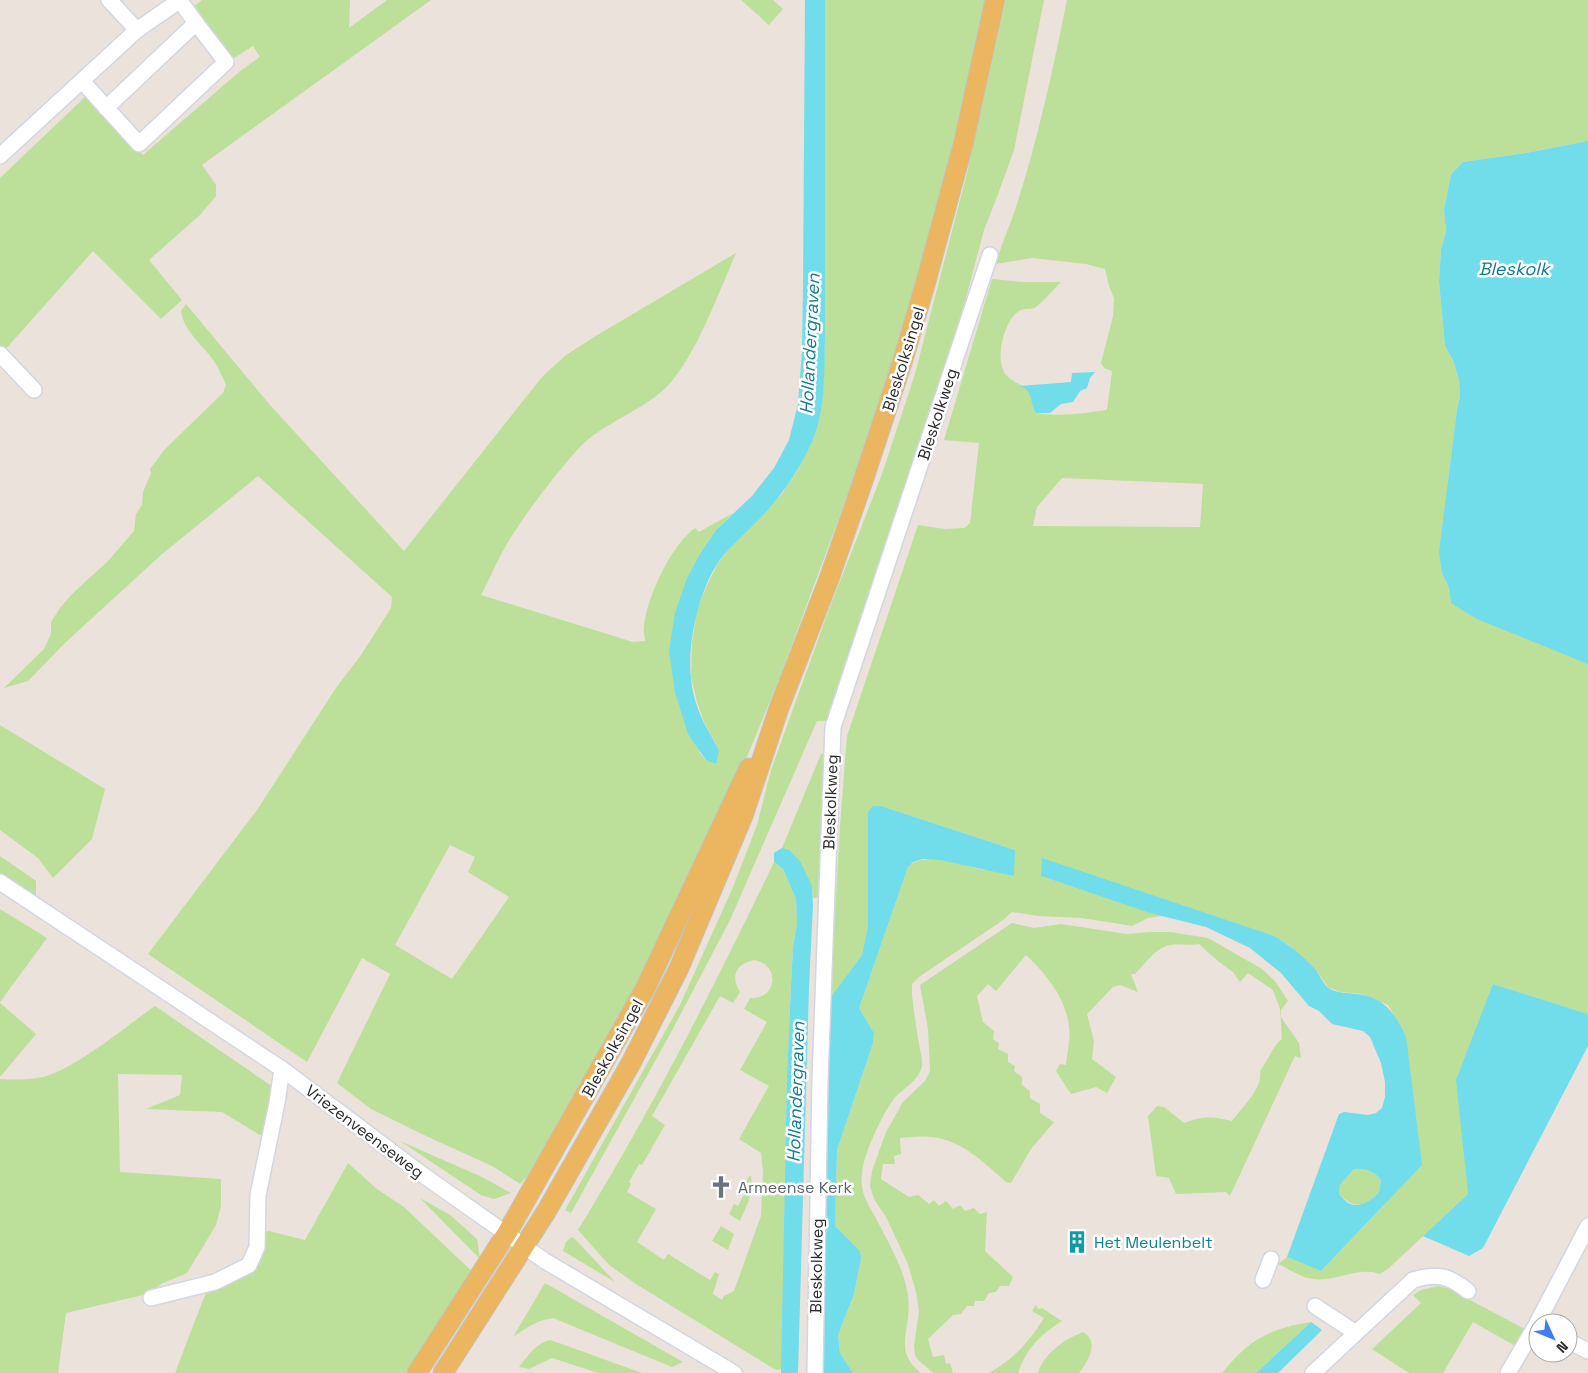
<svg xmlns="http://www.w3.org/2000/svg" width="1588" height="1373" font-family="'Space Grotesk',sans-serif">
	<rect width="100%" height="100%" fill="#ebe2db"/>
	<!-- green -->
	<g fill="#bce099" fill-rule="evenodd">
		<path d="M202,0H350L349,28L387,0H431L202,165L216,185V196L200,215L149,260L182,300L161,319L93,251L4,351L0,345V178L85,97L143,155L239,72L260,57L253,46L231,60L192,8Z"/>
		<path d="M741,0H773L783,9L769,25Z"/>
		<path d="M825,0H986L946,173L906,318L866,445L780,677L727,805L641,987L599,1052L528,1175L520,1184L492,1166L426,1136L371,1109L337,1083L390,974L362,958L307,1062L148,954L257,810L336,688L361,655L391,608L392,597L258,476L161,555L66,642L28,681L4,688L44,649L51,634V622L60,608L72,594L108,561L134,531L136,514L142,505L143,492L151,473L150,469L165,449L223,393L226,385C222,375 217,365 211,357C200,343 183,329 181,311L186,304L270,405L404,551L542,377L566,355L594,337L736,253C718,294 700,346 672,381C652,406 610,420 585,442C574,452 565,465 555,476C538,498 521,520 507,544C497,560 490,579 481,595L633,642L645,641C645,636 643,631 644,626C647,597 671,545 695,528L699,532L733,513L716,530L701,552L675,613L700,753L706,760L716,763V744L704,722L697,702L691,677L692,642L697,610L707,585L718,563L736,540L782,494L797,471L812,442L820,417L823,393L825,338ZM450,845L475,857L468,872L509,897L452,979L395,945Z"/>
		<path d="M1006,0H1044L1014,150L997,197L984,230L966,298L914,476L829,721H817L730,920L675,1025L571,1213L565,1210L680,1005L733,887L757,825L771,770L828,612L882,474L915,374L966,177Z"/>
		<path d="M1067,0H1588V141L1526,153L1463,162L1451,174L1444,210L1446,232L1441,249L1439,282L1445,346L1453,360L1459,380L1460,396L1457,409L1448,480L1442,573L1449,588L1451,603L1588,664V1014L1493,984L1464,1150L1468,1194L1389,1268L1380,1274C1358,1266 1336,1282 1314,1279C1300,1278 1290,1269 1278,1264L1287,1257L1321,1271L1385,1204L1406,1036L1388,1005L1362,994L1341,992L1329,988L1316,970L1289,945L1274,936L1041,876L1161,916L1148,918L1132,926L1082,918L1038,916L1012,912L1003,920L919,977L912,984V995C914,1011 916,1027 919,1044C920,1050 923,1060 922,1066C918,1083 902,1088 893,1100C881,1117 864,1153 862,1173C859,1196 871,1207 880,1226C891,1247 905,1272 908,1296C913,1328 891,1350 921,1373H853L840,1353L838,1335L854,1294L861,1259L860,1251L835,1226L837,1150L873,1043L874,1033L859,1008L908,867C924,850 964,866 984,870L1015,850L881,806H873L868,926L862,955L830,998L840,826L847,736L918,525L945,529L964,528L970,523L979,443L944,440L992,279L1022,282H1061C1053,290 1045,300 1036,307C1031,310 1026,308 1021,310C1005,317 996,355 1003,370C1009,383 1024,384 1029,391C1033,397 1030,404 1036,413C1058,417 1085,413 1107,410L1112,371L1104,368L1101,363L1113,316L1114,298L1109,286L1105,269L1086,264L1032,258L996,264C1001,244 1010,226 1016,207C1038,139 1053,69 1067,0ZM1062,478L1203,484L1200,527L1033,526L1037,507Z"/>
		<path d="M0,725L105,789L92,839L53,878L38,858L0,830Z"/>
		<path d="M828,751L821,897L813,898L812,886L782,848L821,754Z"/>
		<path d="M0,856L36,881V897L0,874Z"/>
		<path d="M774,862L783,869L796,899L797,924L793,947L791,985L787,1077L782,1369L776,1370L636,1284L609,1265L578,1230C651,1111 714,987 774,862ZM754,960C781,964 777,1000 750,998L744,1009L767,1022L740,1070L769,1086L739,1139L761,1153L763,1172L761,1216L734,1291L724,1296L722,1300L713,1294L719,1274L715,1272L710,1280L668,1254L664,1260L637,1242L656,1209L627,1192L631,1184L629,1182L639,1164L642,1165L665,1125L652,1116L720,996L733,1003L740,992C730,976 736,964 754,960Z"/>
		<path d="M0,909L47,938L0,1002Z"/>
		<path d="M1012,923L1034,928L1061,924L1127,934L1149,932H1171L1208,938L1262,969L1275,981L1288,1001L1281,1010V1017L1299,1043L1301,1058L1295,1056L1230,1196L1226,1192L1176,1194L1169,1178L1156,1176L1148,1116L1157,1106L1164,1107L1184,1123C1204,1116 1211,1116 1232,1121C1242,1107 1263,1089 1260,1071C1268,1061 1272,1046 1282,1039L1280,1009L1273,990L1248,973L1240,982L1233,972L1219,962L1199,944C1188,946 1179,943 1170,945C1155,948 1145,964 1135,974H1131L1138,992L1120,985L1113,987L1087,1014L1094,1041L1092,1059L1116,1077L1107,1093L1096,1087L1071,1094L1056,1071L1060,1064L1066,1065C1067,1053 1071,1038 1069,1026C1066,998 1046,974 1026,955L996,991L988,984L977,996L983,1022L994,1031L993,1039L999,1043L998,1049L1008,1054V1062L1015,1066L1014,1071L1022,1077V1085L1030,1091V1098L1040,1104V1113L1054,1122L1031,1149L1011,1183L1006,1182C983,1162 962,1140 931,1137C921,1136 910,1137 900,1138L901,1154L894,1156L895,1164H883L881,1179L909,1197L918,1195L929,1204L934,1200L939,1206L946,1201L953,1209L960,1205L965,1211L974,1208L980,1214L987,1212L985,1251L1013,1277L1009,1286H1000L996,1292L989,1293L984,1301H975L974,1306H967L961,1314L953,1315L928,1339L933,1357L944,1355L946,1364L950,1363L953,1373H934L919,1361L915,1355L914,1346L919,1311L916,1292L908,1264L887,1219L874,1199L870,1186L872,1171L886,1132L903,1102L925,1081L930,1071L928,1029L920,985Z"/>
		<path d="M0,1003L36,1034L0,1077Z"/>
		<path d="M155,1006L273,1087L263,1137L222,1112L146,1109L180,1095L182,1075L118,1074L120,1172L221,1179V1206L216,1225L187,1273L163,1283L147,1294L66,1313L58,1373H0V1079C15,1080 28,1080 43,1077C77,1068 125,1027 155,1006Z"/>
		<path d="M400,1141L482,1177L511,1193L494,1199L481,1195Z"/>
		<path d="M348,1163L377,1189L404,1207L478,1277L409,1373H175L208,1287L247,1267L254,1234L269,1231L305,1240Z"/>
		<path d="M1354,1169C1365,1168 1374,1171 1381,1180L1379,1192C1364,1208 1354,1209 1339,1194L1340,1185Z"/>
		<path d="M750,1175C756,1189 746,1207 740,1221L729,1214L734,1204L738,1206L745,1193L741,1191Z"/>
		<path d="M420,1198L450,1215L477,1239L480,1259Z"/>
		<path d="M721,1226L734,1234L728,1250L712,1241Z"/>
		<path d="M572,1237L576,1240L615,1282L563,1251L566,1242Z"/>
		<path d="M545,1283L683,1362L672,1367L553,1318C537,1320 526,1328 513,1337Z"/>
		<path d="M1438,1286L1447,1288L1527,1330L1517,1347L1473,1322L1443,1373H1409L1372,1349L1421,1303L1413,1295L1421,1290Z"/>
		<path d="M1036,1305L1038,1309L1042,1308L1062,1321C1040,1335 1027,1348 1018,1373H989C1013,1360 1029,1342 1044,1318L1032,1311Z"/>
		<path d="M1311,1322L1256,1373H1222C1249,1340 1268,1329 1311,1322Z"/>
		<path d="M1083,1332C1100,1341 1088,1362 1079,1373H1038C1043,1354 1065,1339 1083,1332Z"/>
		<path d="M550,1340L559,1343L642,1373H598L552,1358L529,1369L519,1367C528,1356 536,1343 550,1340Z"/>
	</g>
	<!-- water -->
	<g fill="#71dcea" fill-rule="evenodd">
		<path d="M805,0H825V338C824,373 826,410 812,442C799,470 782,496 761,517C747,532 731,545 719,561C699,590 687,643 691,678C692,693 698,711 705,725C710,734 715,742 719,751L716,764L706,760L688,734L675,692L669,651L675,613L687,578L701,552L716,530L752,496L774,468L789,440L798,404L802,351L803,288Z"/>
		<path d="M1588,141V664L1477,619L1451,603L1449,588L1442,573L1439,552L1457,409L1460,396L1459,380L1453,360L1445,346L1439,282L1441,249L1446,232L1444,210L1451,174L1463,162L1526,153Z"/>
		<path d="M1095,372L1090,378L1087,388L1080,391L1073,402L1061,404L1050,413H1036C1028,400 1035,392 1020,386L1071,382L1072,373Z"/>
		<path d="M873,806H881L1015,850L1014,876L940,860L923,859L913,862L908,867L859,1008L874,1033L873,1043L837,1150L835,1226L860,1251L861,1259L854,1294L838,1335L840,1353L853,1373H820L819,1330L830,998L862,955L868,926V812Z"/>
		<path d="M782,848L789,850L800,861L812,886L813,905L809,987L798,1373H781L787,1077L791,985L793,947L797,924L796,899L783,869L774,862V853Z"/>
		<path d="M1042,858L1274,936C1290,945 1304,957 1316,970C1320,976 1324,985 1330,989C1337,993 1348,993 1356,994C1385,997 1394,1013 1406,1036L1422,1165L1321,1271L1287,1257L1339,1114L1344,1112L1368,1115L1376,1113L1382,1108L1385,1097V1082L1381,1063L1370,1037L1363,1031L1332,1024L1319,1011L1309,1006L1281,973L1250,948L1206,927L1150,913L1041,876ZM1354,1169C1365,1168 1374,1171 1381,1180L1379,1192C1372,1200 1360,1209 1348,1203C1345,1201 1341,1196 1339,1194L1340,1185Z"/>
		<path d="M1493,984L1588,1014V1046L1483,1248L1469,1256L1423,1236L1468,1194L1456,1080Z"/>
		<path d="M1311,1322L1322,1330L1278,1373H1256Z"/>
	</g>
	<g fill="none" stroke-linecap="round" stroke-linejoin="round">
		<defs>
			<g id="minor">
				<path d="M109,0L137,30"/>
				<path d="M82,81L139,144L226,62L196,23"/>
				<path d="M106,108L196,23L180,1"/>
				<path d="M0,156L137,30L180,0"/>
				<path d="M0,354L34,390"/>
				<path d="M0,882L282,1069L423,1175L545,1261L734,1373"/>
				<path d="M1263,1280L1271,1259"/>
				<path d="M151,1298L215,1282L249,1265L257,1247L258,1195L277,1103L282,1069"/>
				<path d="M1315,1306L1356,1333"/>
				<path d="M1568,1341L1588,1351"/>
				<path d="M815,1373L820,1080L833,727L990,255"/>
				<path d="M1313,1373L1413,1280C1437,1273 1448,1275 1468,1291"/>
				<path d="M1508,1373L1536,1325L1588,1226"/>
			</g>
			<g id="major">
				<path d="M417,1373L507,1233L645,989L749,768"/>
				<path d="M443,1373L546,1212L631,1063L679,968L743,816L779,708L829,579L862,484L902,363L925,285L963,145L995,0"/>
			</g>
		</defs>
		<!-- minor casing -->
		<use href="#minor" stroke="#d1d6e2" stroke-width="18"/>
		<!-- major casing -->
		<use href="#major" stroke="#c3c3c3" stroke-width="21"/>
		<!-- minor -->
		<use href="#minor" stroke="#fff" stroke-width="15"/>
		<!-- major -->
		<use href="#major" stroke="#ecb660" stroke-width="19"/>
	</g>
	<!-- icons -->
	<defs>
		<symbol id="church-bare" viewBox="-9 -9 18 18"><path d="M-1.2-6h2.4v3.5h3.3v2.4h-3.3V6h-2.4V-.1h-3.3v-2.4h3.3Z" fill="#6b7280" stroke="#fff" stroke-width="2.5" paint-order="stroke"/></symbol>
		<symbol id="building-bare" viewBox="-9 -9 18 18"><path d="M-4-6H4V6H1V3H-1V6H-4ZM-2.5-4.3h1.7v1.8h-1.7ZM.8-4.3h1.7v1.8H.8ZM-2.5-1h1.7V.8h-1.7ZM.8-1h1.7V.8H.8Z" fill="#0f9aa8" stroke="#fff" stroke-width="2.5" paint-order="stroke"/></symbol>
	</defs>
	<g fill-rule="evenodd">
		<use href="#church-bare" x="705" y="1171" width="32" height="32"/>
		<use href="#building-bare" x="1061" y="1226" width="32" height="32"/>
	</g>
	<g text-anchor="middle" stroke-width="5" stroke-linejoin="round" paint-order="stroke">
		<!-- street labels -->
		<g font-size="16" fill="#292929" stroke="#fff">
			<text transform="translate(903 359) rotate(-73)" y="6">Bleskolksingel</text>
			<text transform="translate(937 414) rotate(-72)" y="6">Bleskolkweg</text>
			<text transform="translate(830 802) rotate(-88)" y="6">Bleskolkweg</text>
			<text transform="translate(612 1048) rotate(-61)" y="6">Bleskolksingel</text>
			<text transform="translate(365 1131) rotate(37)" y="6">Vriezenveenseweg</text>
			<text transform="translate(816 1266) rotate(-89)" y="6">Bleskolkweg</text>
		</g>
		<!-- worship labels -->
		<g font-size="16" fill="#5b616d" stroke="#fff" text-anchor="start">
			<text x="738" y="1193">Armeense Kerk</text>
		</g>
		<!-- culture labels -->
		<g font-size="16" fill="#0d838f" stroke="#fff" text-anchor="start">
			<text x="1094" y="1248">Het Meulenbelt</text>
		</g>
		<!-- water labels -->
		<g font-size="18" font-style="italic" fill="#117c95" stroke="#fff">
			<text x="1514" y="275">Bleskolk</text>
			<text transform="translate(810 344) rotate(-87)" y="6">Hollandergraven</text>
			<text transform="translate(796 1092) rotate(-88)" y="6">Hollandergraven</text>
		</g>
	</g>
	<!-- north arrow -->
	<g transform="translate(1553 1338) rotate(134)"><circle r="24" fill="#ffffff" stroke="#a9a9a9"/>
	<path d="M0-4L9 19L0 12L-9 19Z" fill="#407df4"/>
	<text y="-8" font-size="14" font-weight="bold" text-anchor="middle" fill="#292929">N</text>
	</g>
</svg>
